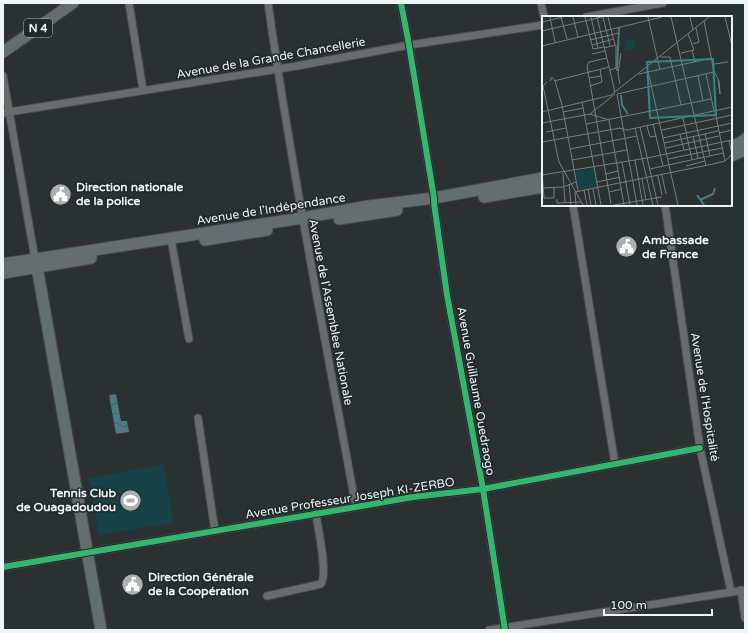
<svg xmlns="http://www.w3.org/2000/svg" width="748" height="633" font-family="'Varela Round',sans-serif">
	<defs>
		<pattern id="water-waves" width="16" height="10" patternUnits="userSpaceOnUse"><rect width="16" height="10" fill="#4a7c81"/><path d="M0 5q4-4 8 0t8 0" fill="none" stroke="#496266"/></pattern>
	</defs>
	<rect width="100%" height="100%" fill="#2b3031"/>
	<!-- green -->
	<path fill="#164146" d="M164,464L174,523L99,535L89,478Z"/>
	<!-- water -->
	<path fill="url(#water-waves)" d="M116,394L121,421H127L129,432L116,434L109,395Z"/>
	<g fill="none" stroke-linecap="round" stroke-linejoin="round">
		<defs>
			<g id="minor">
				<path d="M129,3L143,90"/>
				<path d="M268,3C292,172 325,339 356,507"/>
				<path d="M401,3L409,45L434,198V203L447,295L483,489L505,630"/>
				<path d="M541,3L544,17"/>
				<path d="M586,17L663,3"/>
				<path d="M3,76L35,259"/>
				<path d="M3,113L297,66L409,45L543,25"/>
				<path d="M573,205L615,464"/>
				<path d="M665,205L700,448L731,592"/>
				<path d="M171,239L189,339"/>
				<path d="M198,418L215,531"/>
				<path d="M3,567L356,507L413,497L483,489L700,448"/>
				<path d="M741,590L745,618"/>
				<path d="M267,596L321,584C328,572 318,529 316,514"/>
				<path d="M489,630L745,590"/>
			</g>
			<g id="primary">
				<path d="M731,146L740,143L745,139"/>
				<path d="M731,156L745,150"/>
				<path d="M484,197L543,187"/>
				<path d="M339,219L397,210"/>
				<path d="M205,240L267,230"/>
				<path d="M36,261L101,630"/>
				<path d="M3,264L302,218L369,206L434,198L543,178"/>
				<path d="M3,273L91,258"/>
			</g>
			<path id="trunk" d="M3,52L73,3"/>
		</defs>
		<!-- minor casing -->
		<use href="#minor" stroke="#494d4d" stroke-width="9"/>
		<!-- primary casing -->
		<use href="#primary" stroke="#494d4d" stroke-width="13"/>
		<!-- trunk casing -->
		<use href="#trunk" stroke="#494d4d" stroke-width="13"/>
		<!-- minor -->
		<use href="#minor" stroke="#696c6c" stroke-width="7"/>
		<!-- primary -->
		<use href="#primary" stroke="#636e70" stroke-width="11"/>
		<!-- trunk -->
		<use href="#trunk" stroke="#626f71" stroke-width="11"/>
		<defs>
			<g id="cycleway">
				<path d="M401,3L409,45L434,198V203L447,295L483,489L505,630"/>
				<path d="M3,567L356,507L413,497L483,489L700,448"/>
			</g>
		</defs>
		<!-- cycleway casing -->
		<use href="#cycleway" stroke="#202829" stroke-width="8"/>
		<!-- cycleway -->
		<use href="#cycleway" stroke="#33b770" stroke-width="6"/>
	</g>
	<!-- icons -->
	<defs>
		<symbol id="civic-disc" viewBox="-11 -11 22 22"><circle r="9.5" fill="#aaafb0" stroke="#202829"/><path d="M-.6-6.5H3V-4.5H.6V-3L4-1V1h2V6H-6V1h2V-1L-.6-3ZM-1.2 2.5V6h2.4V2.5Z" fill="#fff"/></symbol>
		<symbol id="stadium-disc" viewBox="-11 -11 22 22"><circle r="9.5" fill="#aaafb0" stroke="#202829"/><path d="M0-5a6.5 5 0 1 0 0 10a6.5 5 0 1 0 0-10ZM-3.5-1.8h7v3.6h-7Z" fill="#fff"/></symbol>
	</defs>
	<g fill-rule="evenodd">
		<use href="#civic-disc" x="48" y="182" width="25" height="25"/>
		<use href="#civic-disc" x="614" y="234" width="25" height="25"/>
		<use href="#stadium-disc" x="118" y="488" width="25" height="25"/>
		<use href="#civic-disc" x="120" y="572" width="25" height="25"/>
	</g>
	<g text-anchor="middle" stroke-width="3" stroke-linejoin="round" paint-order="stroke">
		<!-- shield labels -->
		<rect fill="#202829" stroke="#b1b7b8" stroke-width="1" x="24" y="19" width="28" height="18" rx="3"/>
		<g font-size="11" font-weight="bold" fill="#eff4f5">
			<text x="38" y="32">N 4</text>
		</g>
		<!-- street labels -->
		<g font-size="12" fill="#eff4f5" stroke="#202829">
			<text transform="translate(271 58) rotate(-10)" y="4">Avenue de la Grande Chancellerie</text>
			<text transform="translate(271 209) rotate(-9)" y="4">Avenue de l'Indépendance</text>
			<text transform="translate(331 312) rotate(79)" y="4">Avenue de l'Assemblee Nationale</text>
			<text transform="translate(476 391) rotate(80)" y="4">Avenue Guillaume Ouedraogo</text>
			<text transform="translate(705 397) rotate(81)" y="4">Avenue de l'Hospitalité</text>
			<text transform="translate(350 498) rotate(-9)" y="4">Avenue Professeur Joseph KI-ZERBO</text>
		</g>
		<!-- poi labels -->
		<g font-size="12" font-weight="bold" fill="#eff4f5" stroke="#202829" text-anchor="start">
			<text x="76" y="191">Direction nationale<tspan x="76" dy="14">de la police</tspan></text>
			<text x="642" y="244">Ambassade<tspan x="642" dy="14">de France</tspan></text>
			<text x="116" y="497" text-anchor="end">Tennis Club<tspan x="116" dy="14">de Ouagadoudou</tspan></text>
			<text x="148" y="581">Direction Générale<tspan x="148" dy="14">de la Coopération</tspan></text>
		</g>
	</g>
	<!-- overview -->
	<g transform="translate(542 16)">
		<rect width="190" height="190" fill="#2b3031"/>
		<path d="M82 29a6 6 0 1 1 12 0a6 6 0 1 1-12 0Z" fill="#164146"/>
		<path d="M52,152L55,171L36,174L33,156Z" fill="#164146"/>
		<path fill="none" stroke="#4a7c81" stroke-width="2" d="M75,55L77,11M79,79L80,89L86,98M155,179L162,189M158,184L171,178L173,172"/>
		<path fill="none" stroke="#797e7f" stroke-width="1" d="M8,1L13,26M19,1L25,23M31,1L36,21M43,1L51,33L62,31M49,1L56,32M55,1L73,76M61,1L68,30M66,1L73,29M106,1L118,54M129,1L164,150M148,1L151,14M183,1L190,30M0,6L21,1M0,15L60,1M48,24L77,17M151,28L157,26L154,12M50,29L72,23M0,30L120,1M62,32L74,29V52L68,54M150,34L153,46M139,37L152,34L146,18M50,38L63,35M118,41H128L139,89M65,42L47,46L45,50L69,188M172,48L186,46M105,51L109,69M172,55L177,65L178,78L176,64M97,58L170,42M164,58L172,95M156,60L161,85M47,62L59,60M8,65L10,61L13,65L20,89L36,175M12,65L67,51M5,66L1,70L17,146L41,189M78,68L76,58L79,37M109,69L136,189M48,70L60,66L58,53M75,78L172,56L162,5M75,78L95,189M69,79L167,1M40,86L59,189M173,95L183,145M0,96L70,79M21,96L41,92M48,98L73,78M141,102L150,144M67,104L82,189M0,107L48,98L67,104M44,108L169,83M111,108L121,150M105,110L108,121L114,120M98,111L116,189M77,112L85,114L190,91M93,112L111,189M120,114L190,99M4,116L24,112M163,117L168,140M177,117L190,114M138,118L142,134M151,120L156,142M121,122L190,107M187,125L190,138M0,126L78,112M122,127L176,115M124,132L177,120M28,133L95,120M126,143L180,132M30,144L85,134M93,144L101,189M80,146L88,189M144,150L163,145M108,153L181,137M0,155L2,182H12V172M21,157L23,187M64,158L76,155M0,159L105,142L190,124M120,159L124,178M116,160L120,179M100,163L104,184M55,166L78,161M27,168L29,189M2,172L21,171L34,166M46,173L49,189M51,173L54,189M42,174L45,189M67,176L80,173M15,183V187L39,186M34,189L33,176L171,148L183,145L190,138M72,189L120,181"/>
		<path fill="#318982" fill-opacity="0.15" stroke="#318982" stroke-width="2" d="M171,43L174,99L108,102L105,46Z"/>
		<rect width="190" height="190" fill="none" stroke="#eff4f5" stroke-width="2"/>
	</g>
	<!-- border -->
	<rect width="748" height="633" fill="none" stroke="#eff4f5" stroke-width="8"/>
	<!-- scale -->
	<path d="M604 609v6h108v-6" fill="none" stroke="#eff4f5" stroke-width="2"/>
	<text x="610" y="609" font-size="12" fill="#eff4f5" stroke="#202829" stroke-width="3" paint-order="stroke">100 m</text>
</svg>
